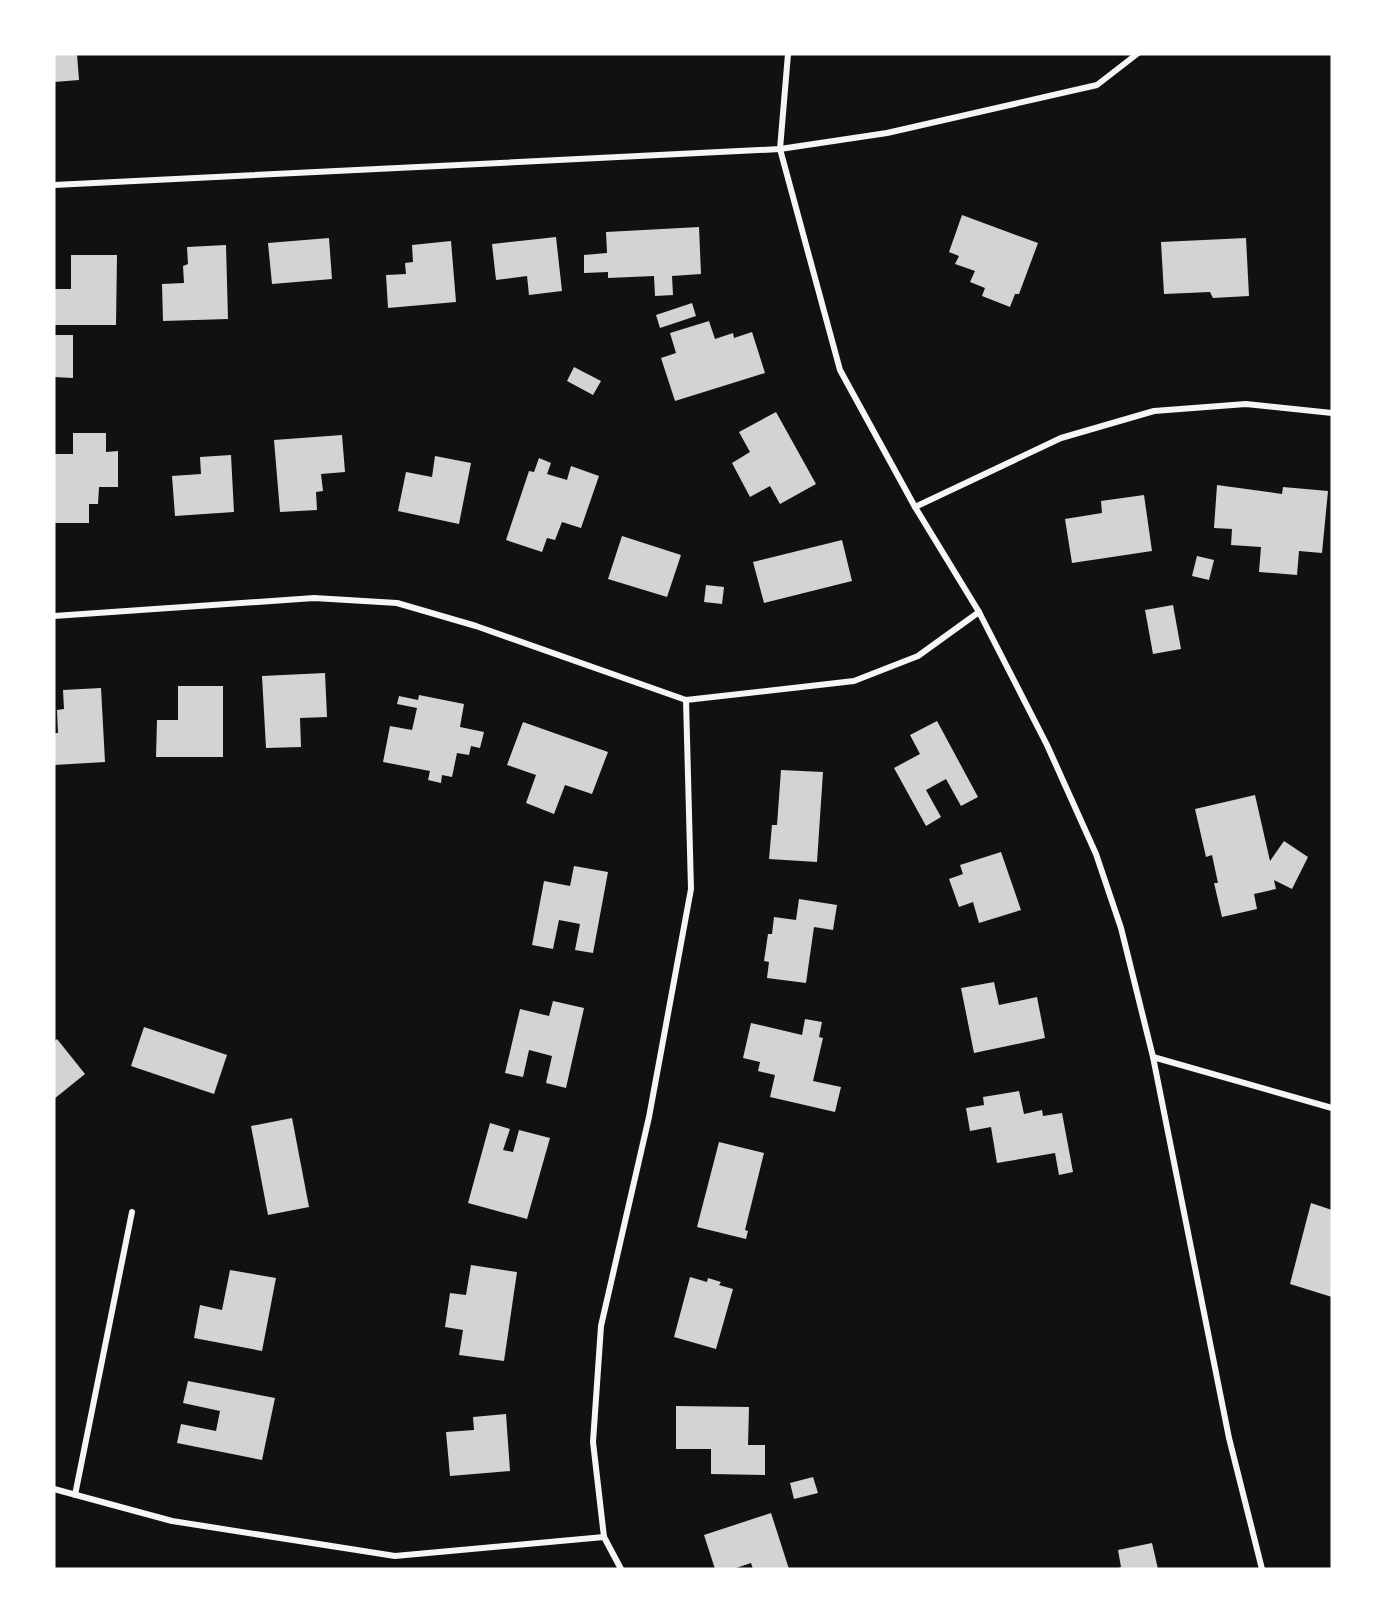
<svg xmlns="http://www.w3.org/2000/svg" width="1386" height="1623" font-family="Spectral,serif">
	<rect width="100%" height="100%" fill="#111"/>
	<!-- building -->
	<g fill="#d3d3d3">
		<path d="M54,54H77L79,80L54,82Z"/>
		<path d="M962,215L1038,243L1019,294H1015L1010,307L982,296L985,288L970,282L975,271L955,264L959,256L949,252Z"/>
		<path d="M699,227L701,274L672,276L673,295L655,296L654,276L608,278V272L584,273V255L607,253L606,232Z"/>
		<path d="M556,237L562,291L529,295L527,276L496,280L492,244Z"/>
		<path d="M329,238L332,279L272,284L268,243Z"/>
		<path d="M1246,238L1249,296L1213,298L1210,292L1164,294L1161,242Z"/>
		<path d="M451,241L456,302L388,308L386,275L406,274L405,263L413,262L412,245Z"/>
		<path d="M226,245L228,319L163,321L162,284L184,283L183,266L188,264L187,247Z"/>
		<path d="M71,255H117L116,325H54V289H71Z"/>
		<path d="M692,303L696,316L660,328L656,315Z"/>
		<path d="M709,321L715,339L733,333L734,338L752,332L765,373L675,401L661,358L676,353L670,333Z"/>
		<path d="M54,335H73V378L54,377Z"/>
		<path d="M574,367L601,381L593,395L567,381Z"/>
		<path d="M776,412L816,484L780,504L770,486L750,497L732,463L750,452L739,432Z"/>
		<path d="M73,433H106V452L118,451V487H99L98,504H89V523H55L54,454H73Z"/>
		<path d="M342,435L345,472L321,474L323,491L316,492L317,510L280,512L274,440Z"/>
		<path d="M231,455L234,512L175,516L172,476L201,474L200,457Z"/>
		<path d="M435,456L471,463L459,524L398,511L406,472L432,477Z"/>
		<path d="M539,458L551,463L547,474L567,480L571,466L599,476L581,528L562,522L555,540L547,538L542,552L506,540L529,471L534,472Z"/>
		<path d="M1217,485L1282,494L1283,487L1328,491L1322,553L1299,551L1297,575L1259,572L1261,547L1231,545L1232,529L1214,528Z"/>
		<path d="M1144,495L1152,551L1072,563L1065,519L1102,513L1101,501Z"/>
		<path d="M622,536L681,555L667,597L608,579Z"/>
		<path d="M842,540L852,581L764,603L753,562Z"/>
		<path d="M1197,556L1214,560L1209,580L1192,576Z"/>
		<path d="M706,585L724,587L722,604L704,602Z"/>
		<path d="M1173,605L1181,649L1153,654L1145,610Z"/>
		<path d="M325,673L327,717L300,718L301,747L266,748L262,676Z"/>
		<path d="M178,686H223V757H156L157,720H178Z"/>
		<path d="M101,688L105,762L54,765V733H58L57,710L64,709L63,690Z"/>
		<path d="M419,695L464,704L460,727L484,732L480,748L471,746L469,755L457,753L452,777L442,775L441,783L428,780L430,771L383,762L390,726L412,730L417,708L397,704L399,696L418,700Z"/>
		<path d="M937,721L978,797L961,806L946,779L926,790L941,817L926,826L894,768L920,754L910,735Z"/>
		<path d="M523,722L608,752L592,794L565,785L554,814L526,803L536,775L507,765Z"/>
		<path d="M781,770L823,772L817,862L769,859L772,825H777Z"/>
		<path d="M1255,795L1270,861L1284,841L1308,857L1292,889L1274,880L1276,889L1254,894L1257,909L1222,917L1214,883H1218L1212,855L1206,857L1195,809Z"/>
		<path d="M1001,852L1021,910L979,923L973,902L959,907L949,879L963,874L960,865Z"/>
		<path d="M574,866L608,872L593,953L575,950L580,924L559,920L553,949L532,945L544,881L570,886Z"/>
		<path d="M799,899L837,905L833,930L814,927L806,983L767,978L769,962L764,961L768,934H772L774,917L796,920Z"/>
		<path d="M994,982L999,1005L1037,997L1045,1038L974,1053L961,988Z"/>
		<path d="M553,1001L584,1008L566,1088L546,1083L552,1056L529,1050L523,1077L505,1073L520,1009L549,1016Z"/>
		<path d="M805,1019L822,1022L819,1037L823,1038L813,1081L841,1087L835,1112L770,1097L775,1075L758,1071L760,1062L743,1058L751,1023L802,1035Z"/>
		<path d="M144,1027L227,1055L214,1094L131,1066Z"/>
		<path d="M57,1039L85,1074L54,1099V1042Z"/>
		<path d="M1019,1091L1024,1114L1042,1110L1043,1116L1062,1113L1073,1172L1059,1175L1055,1153L997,1163L991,1127L970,1131L966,1108L984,1105L983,1097Z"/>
		<path d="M292,1118L309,1207L268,1215L251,1126Z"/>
		<path d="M490,1123L510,1129L503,1150L513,1152L519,1130L550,1138L527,1219L468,1203Z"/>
		<path d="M719,1142L764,1153L745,1230L748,1231L746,1239L697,1227Z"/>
		<path d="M1311,1203L1332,1210V1297L1290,1284Z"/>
		<path d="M471,1265L517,1272L504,1361L459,1355L463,1330L445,1327L450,1293L466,1295Z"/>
		<path d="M230,1270L276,1278L262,1351L194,1338L200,1305L222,1310Z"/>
		<path d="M690,1277L707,1282L708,1278L721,1282L719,1285L733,1289L716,1349L674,1337Z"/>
		<path d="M188,1381L275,1398L262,1460L177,1443L181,1424L216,1431L220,1411L183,1403Z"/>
		<path d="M676,1406L749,1407L748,1445H765V1475L711,1474V1449H676Z"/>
		<path d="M506,1414L510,1471L450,1476L446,1432L474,1430L473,1417Z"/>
		<path d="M813,1477L818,1493L794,1499L790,1483Z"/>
		<path d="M771,1513L789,1569H753L751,1563L733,1569H715L704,1535Z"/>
		<path d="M1152,1543L1158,1569H1117L1121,1567L1118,1550Z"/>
	</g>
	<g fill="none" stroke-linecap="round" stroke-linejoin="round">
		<!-- minor -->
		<g stroke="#f5f5f5" stroke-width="6">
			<path d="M788,54L780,149L840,370L915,507L979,612L1047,745L1096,854L1121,928L1153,1057L1229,1438L1262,1569"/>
			<path d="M54,185L780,149L887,133L1097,85L1137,54"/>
			<path d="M915,507L1061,438L1154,411L1246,404L1332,413"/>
			<path d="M54,616L314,598L397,603L476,626L686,700L854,681L918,656L979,612"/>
			<path d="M1153,1057L1332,1108"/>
			<path d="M54,1489L172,1521L395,1556L604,1537"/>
			<path d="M75,1495L132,1212"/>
			<path d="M621,1569L604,1537L593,1442L601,1326L649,1117L691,889L686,700"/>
		</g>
	</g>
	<!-- border -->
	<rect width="1386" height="1623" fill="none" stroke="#ffffff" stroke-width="111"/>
</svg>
